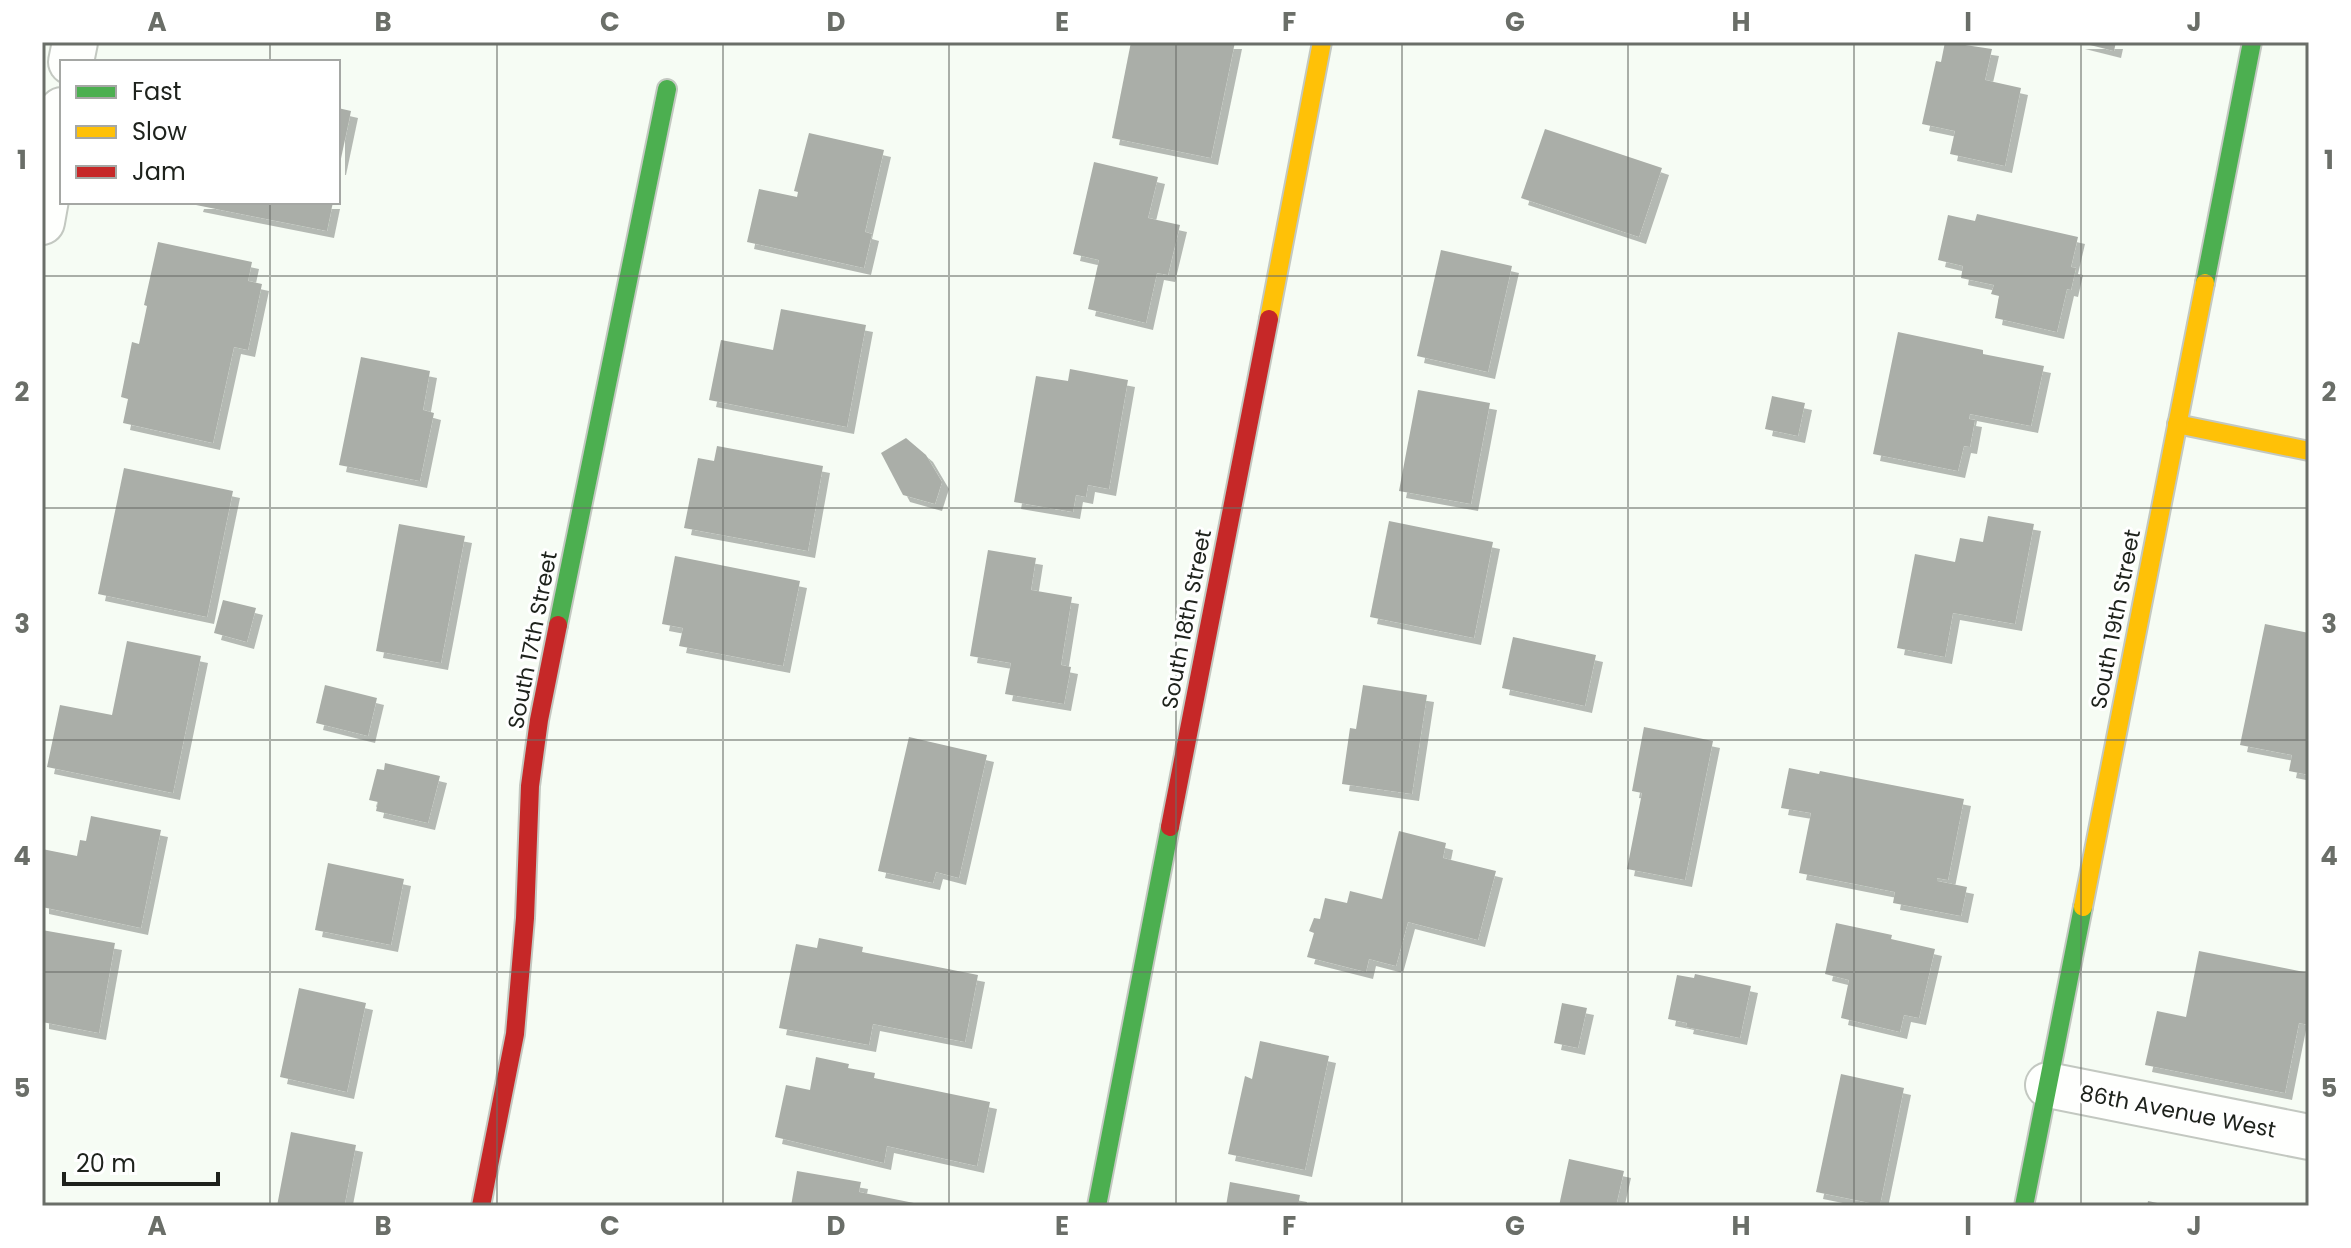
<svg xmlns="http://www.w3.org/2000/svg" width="2351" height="1248" font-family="Poppins,sans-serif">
	<defs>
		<filter id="shadow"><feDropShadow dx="7" dy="7" stdDeviation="0" flood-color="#0004"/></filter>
	</defs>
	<rect width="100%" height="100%" fill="#f6fcf4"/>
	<!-- building -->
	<g fill="#aaaea8" filter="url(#shadow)">
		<path d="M1131,42H1235L1211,158L1112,138Z"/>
		<path d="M1945,42L1992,49L1985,80L2021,88L2005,166L1950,154L1955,131L1922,124L1936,61L1941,62Z"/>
		<path d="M2078,42H2116L2114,51Z"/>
		<path d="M338,108L351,111L339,168H338Z"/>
		<path d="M1545,129L1662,168L1639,237L1521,198Z"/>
		<path d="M809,133L884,150L865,232L872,234L864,268L747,242L759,189L797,197L798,192L794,191Z"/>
		<path d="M1094,162L1158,177L1148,218L1180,225L1168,275L1157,273L1146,323L1088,309L1099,260L1073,254Z"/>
		<path d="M197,202H333L327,231L196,205Z"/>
		<path d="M1977,214L2078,237L2071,267L2076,268L2071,290L2067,289L2057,332L1995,318L1999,296L1991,294L1994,285L1961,278L1963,266L1938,260L1948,215L1975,221Z"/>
		<path d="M158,242L252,262L248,281L262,284L248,350L234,347L213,443L123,423L128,399L121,397L132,342L139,344L147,306L144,305Z"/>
		<path d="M1441,250L1512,266L1488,372L1417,356Z"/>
		<path d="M781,309L866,325L847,427L709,400L721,340L773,350Z"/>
		<path d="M1898,332L1983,350V354L2044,366L2031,426L1970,414L1969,419L1975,420L1970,447L1964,446L1958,471L1873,454Z"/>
		<path d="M361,357L430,371L423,410L434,413L420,481L339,465Z"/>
		<path d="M1070,369L1128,380L1109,489L1088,485L1086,497L1076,495L1073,512L1014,502L1036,376L1068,381Z"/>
		<path d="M1418,390L1490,403L1471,504L1399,491Z"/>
		<path d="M1772,396L1805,403L1798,436L1765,429Z"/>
		<path d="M906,438L926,455L942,482L935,504L903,495L881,453Z"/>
		<path d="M717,446L823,466L808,551L684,528L698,458L714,461Z"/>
		<path d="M124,468L233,491L207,617L98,594Z"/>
		<path d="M1988,516L2034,524L2015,624L1953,613L1945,657L1897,648L1915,554L1955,562L1960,538L1983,542Z"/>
		<path d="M1389,521L1493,542L1474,638L1370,617Z"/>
		<path d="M399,524L465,536L441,663L376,651Z"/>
		<path d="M988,550L1036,558L1031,590L1072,597L1061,665L1071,667L1064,704L1005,694L1011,663L970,656Z"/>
		<path d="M675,556L800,581L783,666L679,646L683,628L662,624Z"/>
		<path d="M223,600L256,608L247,642L214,633Z"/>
		<path d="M2265,624L2309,633V775L2289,771L2292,755L2240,745Z"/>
		<path d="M1513,637L1596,655L1585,706L1502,688Z"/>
		<path d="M127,641L201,656L173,793L47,767L60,705L112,715Z"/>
		<path d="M325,685L377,698L368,736L316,723Z"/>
		<path d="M1363,685L1427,695L1412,794L1342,784L1350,728L1356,729Z"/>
		<path d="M1644,727L1713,741L1685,880L1627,869L1642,793L1632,791Z"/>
		<path d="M909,737L987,755L959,878L936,872L933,883L878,871Z"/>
		<path d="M385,763L440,776L428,823L376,811L378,802L369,800L377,769L384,770Z"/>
		<path d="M1789,768L1819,774L1820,771L1964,799L1948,880L1937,878V881L1967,887L1961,916L1893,903L1895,892L1799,873L1811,813L1781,808Z"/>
		<path d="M91,816L161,830L141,928L42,907V849L77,856L80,840L86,841Z"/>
		<path d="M1399,831L1446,843L1443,858L1496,871L1478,940L1408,922L1396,966L1369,959L1366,972L1307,957L1314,933L1309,931L1314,918L1320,919L1325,898L1347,903L1350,891L1382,899Z"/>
		<path d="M328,863L404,879L391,945L315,930Z"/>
		<path d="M1836,923L1892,935L1891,939L1935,949L1919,1018L1904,1015L1900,1032L1841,1018L1849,980L1825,974Z"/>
		<path d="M42,930L115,943L99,1033L42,1022Z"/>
		<path d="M819,938L863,947L862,952L978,975L965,1042L873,1024L869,1045L779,1028L796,944L817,948Z"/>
		<path d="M2199,951L2309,973V1025L2299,1023L2285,1093L2145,1065L2157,1011L2186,1017Z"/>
		<path d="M1695,974L1751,986L1740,1038L1686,1027L1687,1023L1668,1019L1677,975L1694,978Z"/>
		<path d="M299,988L366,1003L347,1092L280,1077Z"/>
		<path d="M1562,1003L1587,1008L1578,1048L1554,1043Z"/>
		<path d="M1260,1041L1329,1056L1305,1170L1228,1154L1245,1076L1252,1079Z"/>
		<path d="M816,1057L849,1064L848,1068L875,1073L874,1078L990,1102L977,1166L887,1146L884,1163L775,1137L786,1085L810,1090Z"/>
		<path d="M1841,1074L1904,1088L1880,1205L1816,1192Z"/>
		<path d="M291,1132L356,1145L345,1203L352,1206H277Z"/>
		<path d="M1569,1159L1624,1171L1616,1206H1559Z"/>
		<path d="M797,1171L861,1182L859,1192L929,1206H791Z"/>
		<path d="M1230,1182L1300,1195L1298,1206H1226Z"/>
		<path d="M2148,1201L2167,1205V1206H2147Z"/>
	</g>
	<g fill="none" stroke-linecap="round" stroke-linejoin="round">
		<defs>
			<g id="street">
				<path d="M71,62L75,42"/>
				<path d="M42,222L62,110"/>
				<path d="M2048,1085L2309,1137"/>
			</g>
			<g id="fast">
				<path d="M2205,283L2252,42"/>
				<path d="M558,625L667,89"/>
				<path d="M1097,1206L1170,827"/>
				<path d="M2024,1206L2083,907"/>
			</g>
			<g id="slow">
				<path d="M1269,319L1322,42"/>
				<path d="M2177,424L2309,451"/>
				<path d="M2083,907L2205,283"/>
			</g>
			<g id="jam">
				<path d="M1170,827L1269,319"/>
				<path d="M481,1206L515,1034L525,918L530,786L539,720L558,625"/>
			</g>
		</defs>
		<!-- street casing -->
		<use href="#street" stroke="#c3c8c1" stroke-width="48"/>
		<!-- fast casing -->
		<use href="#fast" stroke="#c3c8c1" stroke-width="22"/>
		<!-- slow casing -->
		<use href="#slow" stroke="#c3c8c1" stroke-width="22"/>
		<!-- jam casing -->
		<use href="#jam" stroke="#c3c8c1" stroke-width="22"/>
		<!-- street -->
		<use href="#street" stroke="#fefffd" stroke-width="44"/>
		<!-- fast -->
		<use href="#fast" stroke="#4caf50" stroke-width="18"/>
		<!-- slow -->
		<use href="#slow" stroke="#ffc107" stroke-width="18"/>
		<!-- jam -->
		<use href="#jam" stroke="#c62828" stroke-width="18"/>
	</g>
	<!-- grid -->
	<path fill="none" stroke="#6a6e68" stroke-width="2" stroke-opacity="0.55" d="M270,42V62M497,42V1206M723,42V1206M949,42V1206M1176,42V1206M1402,42V1206M1628,42V1206M1854,42V1206M2081,42V1206M270,202V1206M42,276H2309M42,508H2309M42,740H2309M42,972H2309"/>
	<g text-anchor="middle" stroke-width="6" stroke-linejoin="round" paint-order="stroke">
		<!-- street labels -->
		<g font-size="22" fill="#1e221c" stroke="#fff">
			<text transform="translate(1186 619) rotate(-79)" y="8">South 18th Street</text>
			<text transform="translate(2115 619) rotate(-79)" y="8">South 19th Street</text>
			<text transform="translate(532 640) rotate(-79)" y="8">South 17th Street</text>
			<text transform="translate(2178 1111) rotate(11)" y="8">86th Avenue West</text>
		</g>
	</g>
	<!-- border -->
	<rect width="2351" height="1248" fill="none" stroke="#ffffff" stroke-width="88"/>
	<!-- legend -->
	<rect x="60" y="60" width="280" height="144" fill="#ffffff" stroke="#a5a7a4" stroke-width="2"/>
	<rect x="76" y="86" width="40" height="12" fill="#4caf50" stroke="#a5a7a4" stroke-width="2"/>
	<text x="132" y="100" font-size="24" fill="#1e221c">Fast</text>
	<rect x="76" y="126" width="40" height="12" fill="#ffc107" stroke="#a5a7a4" stroke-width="2"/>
	<text x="132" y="140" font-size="24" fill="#1e221c">Slow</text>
	<rect x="76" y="166" width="40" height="12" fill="#c62828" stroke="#a5a7a4" stroke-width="2"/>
	<text x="132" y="180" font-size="24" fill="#1e221c">Jam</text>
	<!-- scale -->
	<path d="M64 1172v12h154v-12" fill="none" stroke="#1e221c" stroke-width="4"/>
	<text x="76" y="1172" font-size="24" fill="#1e221c" stroke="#ffffff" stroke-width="6" paint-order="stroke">20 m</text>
	<rect x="44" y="44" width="2263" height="1160" fill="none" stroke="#6a6e68" stroke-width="3"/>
	<g font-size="26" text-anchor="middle" font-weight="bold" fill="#6a6e68">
		<text x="157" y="31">A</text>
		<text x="383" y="31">B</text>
		<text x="610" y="31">C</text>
		<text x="836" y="31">D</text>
		<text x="1062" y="31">E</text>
		<text x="1289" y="31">F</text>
		<text x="1515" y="31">G</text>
		<text x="1741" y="31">H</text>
		<text x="1968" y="31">I</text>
		<text x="2194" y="31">J</text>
		<text x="22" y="169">1</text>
		<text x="2329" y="169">1</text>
		<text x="22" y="401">2</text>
		<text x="2329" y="401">2</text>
		<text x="22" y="633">3</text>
		<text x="2329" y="633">3</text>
		<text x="22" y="865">4</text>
		<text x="2329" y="865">4</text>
		<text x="22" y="1097">5</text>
		<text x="2329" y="1097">5</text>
		<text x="157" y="1235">A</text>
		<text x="383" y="1235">B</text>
		<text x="610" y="1235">C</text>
		<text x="836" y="1235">D</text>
		<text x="1062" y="1235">E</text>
		<text x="1289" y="1235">F</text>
		<text x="1515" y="1235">G</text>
		<text x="1741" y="1235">H</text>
		<text x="1968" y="1235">I</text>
		<text x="2194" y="1235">J</text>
	</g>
</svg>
